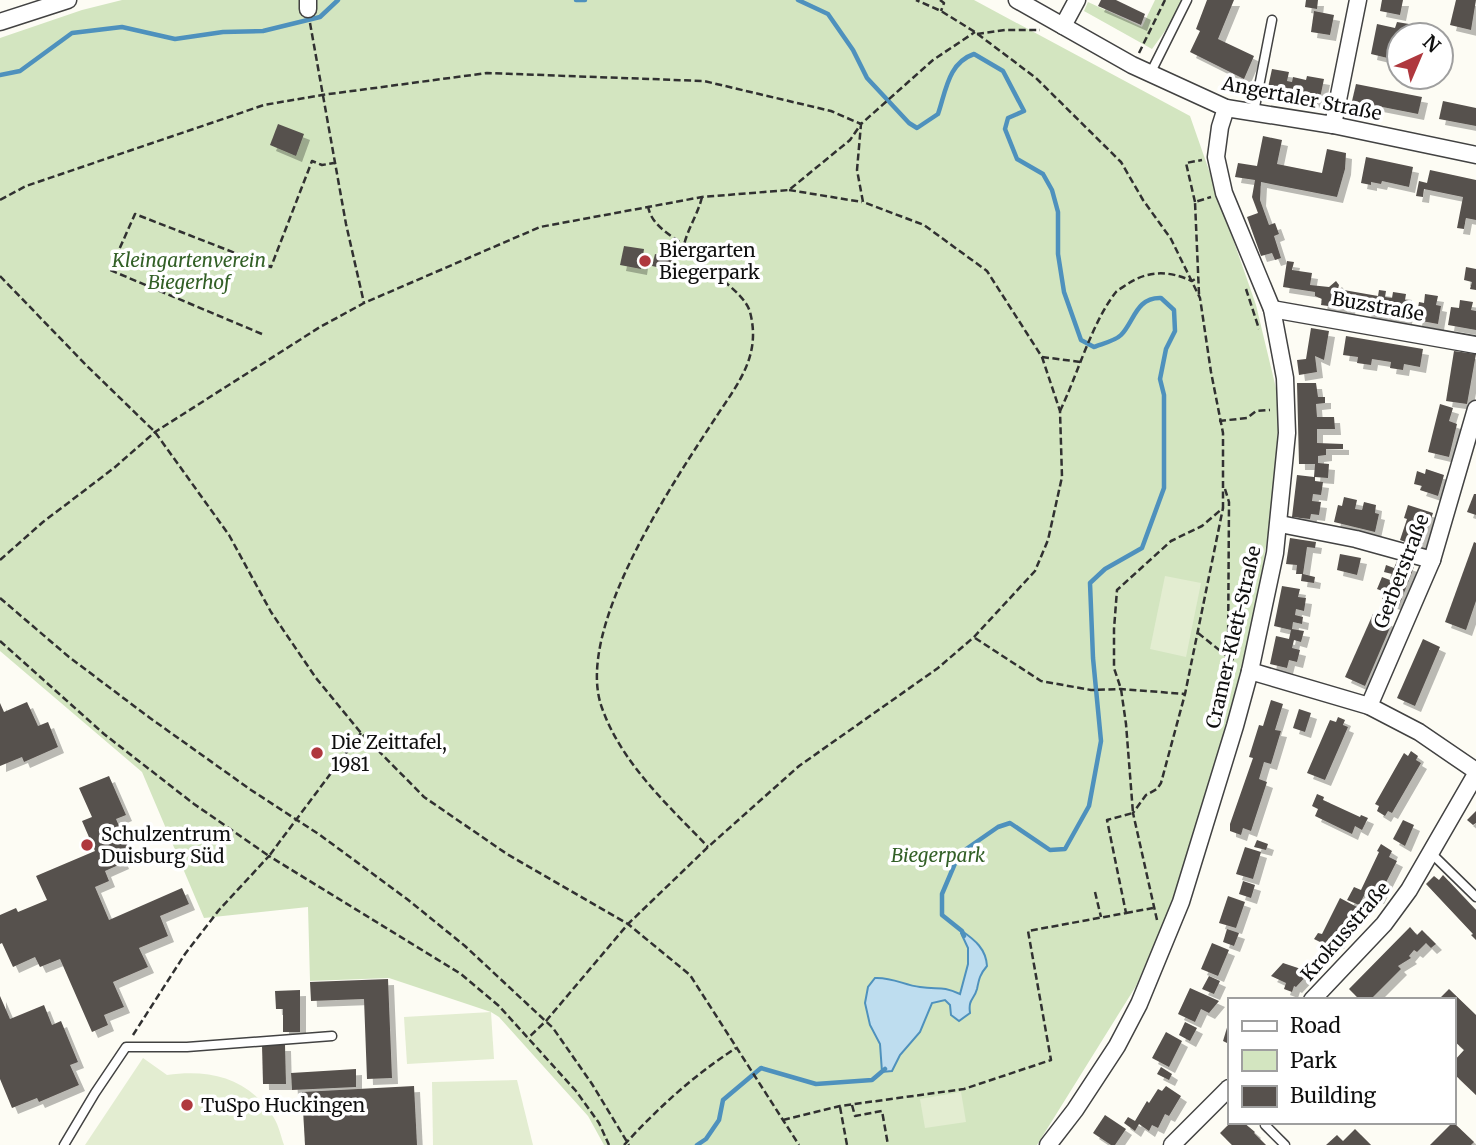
<svg xmlns="http://www.w3.org/2000/svg" width="1476" height="1145" font-family="Merriweather,serif">
	<defs>
		<filter id="shadow"><feDropShadow dx="6" dy="6" stdDeviation="0" flood-color="#0004"/></filter>
	</defs>
	<rect width="100%" height="100%" fill="#fdfcf4"/>
	<!-- green -->
	<g fill="#d3e5c0">
		<path d="M122,0H974L1190,116L1256,305L1280,405L1271,516L1252,631L1183,878L1136,986L1037,1145H604L588,1116L499,1017L491,1012L389,978L310,981L308,907L204,918L142,772L0,651V38L82,10Z"/>
		<path d="M1155,0H1184L1178,13L1152,49L1084,11L1088,2L1142,27Z"/>
	</g>
	<!-- pitch -->
	<g fill="#e3edd1">
		<path d="M1165,576L1201,583L1186,657L1150,649Z"/>
		<path d="M491,1012L494,1059L407,1064L404,1017Z"/>
		<path d="M143,1058L167,1075C211,1069 249,1078 274,1118C279,1126 281,1137 284,1145H85Z"/>
		<path d="M517,1080L533,1145H433L432,1082Z"/>
		<path d="M961,1092L966,1122L925,1128L920,1099Z"/>
	</g>
	<!-- water -->
	<path fill="#beddef" stroke="#4e91bd" stroke-width="2" d="M962,931C975,940 986,949 987,966C980,974 979,979 977,989C974,1000 968,999 970,1013L959,1021L951,1015L950,1005L945,1000L932,1003L920,1032L900,1055L892,1071L882,1072L880,1044L870,1025L865,1003L868,987L875,978C892,977 904,985 920,987C938,990 941,985 960,994L968,964V948L961,933Z"/>
	<g fill="none" stroke-linecap="round" stroke-linejoin="round">
		<!-- stream -->
		<g stroke="#4e91bd" stroke-width="4.5">
			<path d="M576,0H585"/>
			<path d="M798,0L828,14L853,50L867,78L909,123L917,128L938,114C946,91 948,63 974,54L1003,71L1024,111L1008,118L1005,129L1017,159L1043,174L1052,190L1058,212V254L1064,292L1081,340L1094,347C1101,344 1115,341 1121,335C1134,322 1136,297 1161,298L1174,310L1175,331L1166,349L1160,379L1164,395V488L1142,548L1105,569L1090,583L1093,658L1101,741L1089,806L1065,849L1050,850L1010,823L998,827L959,854L942,894V915L962,931L964,936"/>
			<path d="M0,75L20,71L72,33L122,27L175,39L223,32L263,31L320,17L338,0"/>
			<path d="M697,1145L706,1139L719,1120L723,1100L761,1068L816,1084L872,1080L885,1069"/>
		</g>
	</g>
	<!-- building -->
	<g fill="#57514d" filter="url(#shadow)">
		<path d="M1101,0H1116L1145,14L1141,25L1098,6Z"/>
		<path d="M1207,0H1234L1218,39L1254,56L1244,79L1190,52L1200,31L1196,29Z"/>
		<path d="M1306,0H1318L1317,9L1305,7Z"/>
		<path d="M1382,0H1403L1400,15L1380,11Z"/>
		<path d="M1456,0H1476L1471,30L1450,25Z"/>
		<path d="M1314,11L1334,15L1330,35L1311,32Z"/>
		<path d="M1397,22L1409,24L1408,30L1403,29L1401,35H1399L1396,60L1371,54L1377,24L1395,28Z"/>
		<path d="M1272,69L1289,72L1287,81L1292,82L1293,77L1306,80L1307,76L1324,79L1319,103L1267,92Z"/>
		<path d="M1356,84L1422,97L1418,114L1352,101Z"/>
		<path d="M1443,101L1476,108V126L1439,119Z"/>
		<path d="M278,124L304,134L296,156L270,145Z"/>
		<path d="M1263,136L1282,140L1277,164L1322,173L1327,149L1346,153L1345,169L1337,197L1261,182L1260,200L1269,225L1275,223L1279,234L1274,236L1281,258L1275,260L1272,253L1261,256L1247,217L1258,213L1252,197L1255,180L1235,177L1238,163L1257,166Z"/>
		<path d="M1366,157L1413,167L1409,187L1382,181L1381,184L1371,182V185L1361,183Z"/>
		<path d="M1430,170L1476,180V220L1466,218L1464,229L1457,228L1463,197L1424,189L1423,197L1416,196L1419,181L1427,183Z"/>
		<path d="M624,246L644,249L641,269L620,265Z"/>
		<path d="M655,254L673,258L671,270L652,266Z"/>
		<path d="M1287,261L1294,262L1292,270L1312,273L1310,285L1329,287L1336,281L1339,285L1338,289L1378,296L1379,290L1386,291L1385,297L1392,298L1393,292L1406,294L1405,300L1409,301L1406,318L1365,312L1367,301L1359,299L1351,298L1349,309L1321,305L1322,299L1315,296V292L1283,287Z"/>
		<path d="M1466,267L1476,269V290L1470,289L1472,282L1464,280Z"/>
		<path d="M1425,294L1438,296L1436,305L1441,306L1438,324L1416,320L1419,302L1424,303Z"/>
		<path d="M1460,300L1473,302L1471,310L1476,311V330L1448,325L1451,307L1459,308Z"/>
		<path d="M1311,328L1329,331L1324,360L1315,356L1317,372L1299,375L1297,360L1306,359Z"/>
		<path d="M1346,336L1423,349L1420,367L1404,364L1403,370L1390,368L1391,362L1372,359L1371,365L1357,363L1358,357L1343,355Z"/>
		<path d="M1454,351L1476,354L1467,404L1446,401Z"/>
		<path d="M1297,383H1316L1318,397H1325V403L1316,404L1317,417H1334L1335,429H1317V443L1343,444V449H1326V455L1318,456V463L1329,464L1328,478L1315,477V481L1323,482L1322,489L1321,495L1313,494L1312,501L1321,502L1319,515L1311,514L1310,519L1292,517L1297,475L1314,477L1315,464H1299Z"/>
		<path d="M1440,404L1453,408L1449,421L1457,424L1449,457L1428,452Z"/>
		<path d="M1426,469L1444,475L1438,496L1420,490L1422,486L1414,484L1417,471L1425,474Z"/>
		<path d="M1474,494H1476V515L1467,512Z"/>
		<path d="M1344,497L1357,500L1355,509L1362,510L1364,502L1376,505L1375,513L1379,514L1375,532L1334,522L1338,505L1342,506Z"/>
		<path d="M1408,505L1433,513L1421,548L1400,540L1407,519L1404,518Z"/>
		<path d="M1290,538L1316,542L1315,548L1307,547L1303,574L1315,577L1314,583L1301,581L1302,574H1296L1297,565L1286,564Z"/>
		<path d="M1474,542L1476,543V601L1466,630L1445,622Z"/>
		<path d="M1340,554L1361,558L1357,575L1337,570Z"/>
		<path d="M1397,561L1414,567L1399,606L1382,599L1385,592L1377,589L1382,577L1390,580L1392,574L1384,572L1386,565L1394,568Z"/>
		<path d="M1282,586L1300,589L1298,597L1306,598L1304,611L1296,609L1295,615L1303,617L1302,624L1293,622L1292,629L1304,631L1301,642L1294,640L1292,648L1300,650L1297,662L1289,660L1287,668L1270,664L1276,636L1289,639L1291,630L1274,626Z"/>
		<path d="M1373,614L1392,623L1365,686L1345,677Z"/>
		<path d="M1423,639L1440,647L1415,706L1397,698Z"/>
		<path d="M1271,700L1283,704L1275,730L1281,731L1271,764L1264,762L1259,779L1267,782L1251,831L1243,828L1241,835L1230,831V824L1253,758L1249,757L1259,725L1263,726Z"/>
		<path d="M27,702L38,726L48,722L58,747L24,762L22,757L0,766V703L4,712Z"/>
		<path d="M1299,709L1311,713L1305,732L1293,728Z"/>
		<path d="M1338,717L1345,720L1343,725L1348,727L1325,780L1307,773L1330,720L1336,722Z"/>
		<path d="M1411,751L1418,756L1416,760L1421,763L1392,813L1388,811L1385,816L1377,811L1379,806L1375,804L1404,753L1408,756Z"/>
		<path d="M109,776L126,815L116,819L129,849L119,853L123,863L105,871L109,881L95,887L109,920L182,888L189,904L160,916L168,936L139,948L148,967L113,982L124,1007L104,1015L108,1025L92,1032L60,959L40,967L35,957L13,967L2,943L0,944V915L16,908L18,912L47,900L36,876L95,851L82,821L92,817L79,788Z"/>
		<path d="M1317,794L1324,797L1323,800L1360,817L1361,815L1368,818L1362,830L1355,826L1352,834L1315,816L1318,809L1312,806Z"/>
		<path d="M1476,811V823L1473,825L1467,820Z"/>
		<path d="M1403,820L1414,825L1405,846L1393,839Z"/>
		<path d="M1257,840L1268,844L1266,850L1254,847Z"/>
		<path d="M1381,844L1392,851L1389,857L1397,861L1378,898L1366,892L1359,905L1347,900L1354,887L1361,890L1379,852L1377,851Z"/>
		<path d="M1245,847L1261,852L1253,879L1236,874Z"/>
		<path d="M1443,875L1476,910V940L1471,935L1473,934L1426,884L1434,876L1439,880Z"/>
		<path d="M1243,881L1255,885L1251,898L1239,894Z"/>
		<path d="M1228,896L1245,902L1236,928L1219,923Z"/>
		<path d="M1340,898L1357,907L1338,943L1329,938L1326,945L1314,939L1318,933L1322,934Z"/>
		<path d="M1410,927L1417,935L1422,930L1436,944L1431,948L1426,943L1417,952L1414,950L1409,956L1411,958L1398,966L1401,969L1370,1000H1360L1349,989Z"/>
		<path d="M1227,929L1239,933L1234,946L1223,942Z"/>
		<path d="M1212,943L1229,950L1218,976L1201,969Z"/>
		<path d="M1283,963L1310,972L1296,987L1294,986L1292,992L1284,989L1286,983L1271,976Z"/>
		<path d="M1209,976L1220,981L1214,994L1202,989Z"/>
		<path d="M388,979L392,1078L367,1079L364,999L311,1001L310,982Z"/>
		<path d="M1190,988L1219,1001L1209,1013L1201,1009L1195,1022L1178,1014Z"/>
		<path d="M1449,989L1476,1015V1095L1453,1073V1062L1464,1050L1453,1040V1000H1438Z"/>
		<path d="M300,990V1032H283V1009H276L275,991Z"/>
		<path d="M0,996L10,1019L44,1005L52,1025L61,1021L78,1062L70,1065L79,1085L39,1102L37,1098L12,1108L0,1079Z"/>
		<path d="M1229,1021V1044L1223,1041Z"/>
		<path d="M1185,1022L1197,1028L1190,1041L1179,1035Z"/>
		<path d="M1166,1032L1182,1041L1169,1067L1152,1058Z"/>
		<path d="M262,1045H285L286,1084H263Z"/>
		<path d="M1161,1067L1172,1074L1169,1080L1157,1074Z"/>
		<path d="M356,1069V1087L292,1090L291,1073Z"/>
		<path d="M414,1086L417,1145H305L302,1092Z"/>
		<path d="M1166,1086L1181,1096L1169,1116L1165,1114L1158,1128L1152,1125L1149,1131L1139,1124L1135,1131L1124,1123L1128,1117L1135,1121L1147,1101L1149,1103L1158,1089L1162,1091Z"/>
		<path d="M1105,1115L1126,1129L1115,1145H1111L1093,1133Z"/>
		<path d="M1231,1122H1243L1255,1132L1254,1133L1266,1145H1232L1220,1133Z"/>
		<path d="M1453,1122L1474,1142L1471,1145H1430Z"/>
		<path d="M1355,1129L1371,1145H1326L1337,1135L1343,1141Z"/>
	</g>
	<g fill="none" stroke-linecap="round" stroke-linejoin="round">
		<defs>
			<g id="service">
				<path d="M1150,74L1187,0"/>
				<path d="M1254,112L1272,20"/>
				<path d="M1430,852L1476,897"/>
				<path d="M1265,1125L1285,1145"/>
				<path d="M64,1145L95,1093L126,1047H187L332,1036"/>
			</g>
			<g id="minor">
				<path d="M308,0V9"/>
				<path d="M1017,0L1132,65L1226,108L1333,125L1476,155"/>
				<path d="M0,22L68,0"/>
				<path d="M1063,26L1077,0"/>
				<path d="M1333,125L1358,0"/>
				<path d="M1272,309L1476,345"/>
				<path d="M1280,524L1356,539L1432,560"/>
				<path d="M1250,671L1369,706L1419,732L1476,771"/>
				<path d="M1369,706L1432,560L1476,409"/>
				<path d="M1312,1000L1384,924L1409,890L1476,774"/>
				<path d="M1048,1145L1075,1110L1117,1046L1139,1004L1181,902L1235,726L1250,671L1275,553L1287,433L1285,378L1272,309L1224,193L1216,157L1220,127L1226,108"/>
				<path d="M1172,1145L1229,1088"/>
			</g>
		</defs>
		<!-- service casing -->
		<use href="#service" stroke="#424242" stroke-width="11"/>
		<!-- minor casing -->
		<use href="#minor" stroke="#424242" stroke-width="19"/>
		<!-- path -->
		<g stroke="#313131" stroke-width="2.5" stroke-dasharray="7 3.5" stroke-linecap="butt">
			<path d="M940,0L944,3L941,11"/>
			<path d="M310,23L346,224L364,303"/>
			<path d="M977,34L1005,30H1040"/>
			<path d="M1139,53L1165,0"/>
			<path d="M789,190L862,202"/>
			<path d="M702,197C698,214 688,228 684,245C699,266 744,290 750,312C761,354 740,381 718,414C675,480 573,629 602,708C622,764 668,805 708,847"/>
			<path d="M0,200L26,186L264,105L322,95L487,73L704,81L831,111L861,124L933,60L975,32"/>
			<path d="M1195,202L1186,163L1202,160"/>
			<path d="M648,206C651,225 669,234 684,245"/>
			<path d="M0,276L87,366L155,432L229,535L271,612L316,678L361,733L424,797L507,854L628,924L690,975L799,1145"/>
			<path d="M1246,289L1259,329"/>
			<path d="M1199,294L1195,202L1211,197"/>
			<path d="M262,334L110,270L135,214L271,267L312,161L322,165L334,163"/>
			<path d="M1042,357L1081,362"/>
			<path d="M1060,411C1077,376 1092,322 1116,292C1119,289 1125,286 1129,283C1150,270 1170,271 1192,281L1198,277"/>
			<path d="M1219,421L1247,418L1256,411L1270,410"/>
			<path d="M1225,489L1229,502L1228,657L1236,662"/>
			<path d="M0,560L43,522L114,468L155,432L320,327L364,303L540,227L702,197L789,190L850,140L861,124L857,170L863,202L924,225L987,271L1042,357L1060,411L1062,477L1048,540L1035,571L974,637L938,668L799,766L708,847L628,924L546,1021L528,1038"/>
			<path d="M0,598L69,657L150,718L251,790L320,835L407,899L465,946L553,1028L592,1084L629,1145"/>
			<path d="M1198,633L1228,657"/>
			<path d="M975,638L1041,681L1091,690L1121,689L1185,694"/>
			<path d="M0,641L104,734L194,804L269,856L361,733"/>
			<path d="M1095,892L1101,917"/>
			<path d="M1126,913L1153,908"/>
			<path d="M1157,920L1133,813L1146,795L1157,789L1161,783L1185,694L1223,508"/>
			<path d="M133,1035L185,954L219,910L269,856L461,974L499,1006L576,1091L599,1123L609,1145"/>
			<path d="M852,1105L855,1116L882,1111L888,1145"/>
			<path d="M840,1107L847,1145"/>
			<path d="M783,1120L840,1106L964,1089L1051,1060L1028,931L1126,913L1107,820L1133,813L1126,724L1121,689L1114,668V629L1117,590L1171,541L1202,526L1223,508V433L1211,372L1200,298L1171,239L1143,200L1121,162L1036,78L975,32L941,11L916,0"/>
			<path d="M624,1145C658,1108 694,1075 736,1048"/>
		</g>
		<!-- service -->
		<use href="#service" stroke="#fff" stroke-width="8"/>
		<!-- minor -->
		<use href="#minor" stroke="#fff" stroke-width="16"/>
	</g>
	<!-- markers -->
	<g fill="#af383e" stroke="#fff" stroke-width="2.5">
		<circle cx="645" cy="261" r="7"/>
		<circle cx="317" cy="753" r="7"/>
		<circle cx="87" cy="845" r="7"/>
		<circle cx="187" cy="1105" r="7"/>
	</g>
	<g text-anchor="middle" stroke-width="7" stroke-linejoin="round" paint-order="stroke">
		<!-- street labels -->
		<g font-size="19" fill="#0f0f0f" stroke="#fff">
			<text transform="translate(1302 98) rotate(11)" y="7">Angertaler Straße</text>
			<text transform="translate(1378 306) rotate(10)" y="7">Buzstraße</text>
			<text transform="translate(1401 571) rotate(-69)" y="7">Gerberstraße</text>
			<text transform="translate(1233 637) rotate(-77)" y="7">Cramer-Klett-Straße</text>
			<text transform="translate(1345 931) rotate(-49)" y="7">Krokusstraße</text>
		</g>
		<!-- poi labels -->
		<g font-size="19" fill="#0f0f0f" stroke="#fff" text-anchor="start">
			<text x="659" y="257">Biergarten<tspan x="659" dy="22">Biegerpark</tspan></text>
			<text x="331" y="749">Die Zeittafel,<tspan x="331" dy="22">1981</tspan></text>
			<text x="101" y="841">Schulzentrum<tspan x="101" dy="22">Duisburg Süd</tspan></text>
			<text x="201" y="1112">TuSpo Huckingen</text>
		</g>
		<!-- park labels -->
		<g font-size="19" font-style="italic" fill="#336027" stroke="#fff">
			<text x="189" y="267">Kleingartenverein<tspan x="189" dy="22">Biegerhof</tspan></text>
			<text x="938" y="862">Biegerpark</text>
		</g>
	</g>
	<!-- legend -->
	<rect x="1228" y="998" width="228" height="126" fill="#ffffff" stroke="#9f9f9f" stroke-width="2"/>
	<rect x="1242" y="1021" width="35" height="10" fill="#ffffff" stroke="#9f9f9f" stroke-width="2"/>
	<text x="1290" y="1033" font-size="21" fill="#0f0f0f">Road</text>
	<rect x="1242" y="1050" width="35" height="21" fill="#d3e5c0" stroke="#9f9f9f" stroke-width="2"/>
	<text x="1290" y="1068" font-size="21" fill="#0f0f0f">Park</text>
	<rect x="1242" y="1086" width="35" height="21" fill="#57514d" stroke="#9f9f9f" stroke-width="2"/>
	<text x="1290" y="1103" font-size="21" fill="#0f0f0f">Building</text>
	<!-- north arrow -->
	<g transform="translate(1420 56) rotate(44)"><circle r="33" fill="#ffffff" stroke="#9f9f9f" stroke-width="2"/>
	<path d="M0-5L12 26L0 18L-12 26Z" fill="#af383e"/>
	<text y="-10" font-size="19" font-weight="bold" text-anchor="middle" fill="#0f0f0f">N</text>
	</g>
</svg>
